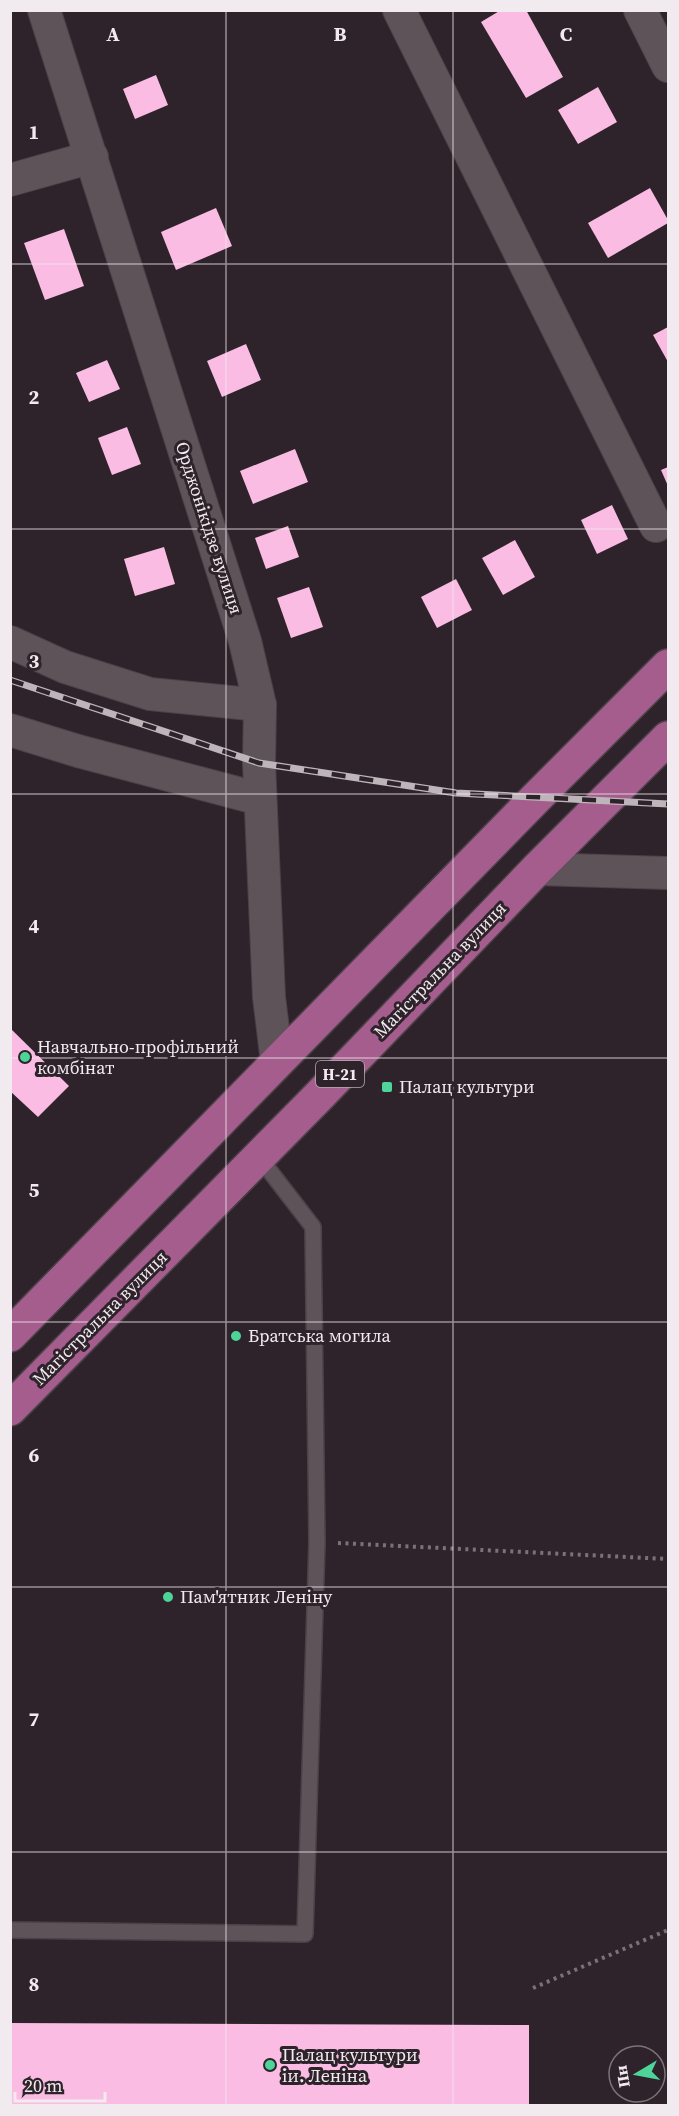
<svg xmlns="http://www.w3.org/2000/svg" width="679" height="2116" font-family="'Source Serif 4',serif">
	<rect width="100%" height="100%" fill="#2e232a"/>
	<!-- building -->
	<g fill="#fabce3">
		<path d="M501,10H526L563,77L526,98L481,22Z"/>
		<path d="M156,75L168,105L135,119L123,89Z"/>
		<path d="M598,87L617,122L578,144L558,110Z"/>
		<path d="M650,188L668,220V223L608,258L588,223Z"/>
		<path d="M216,208L232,246L176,270L161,232Z"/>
		<path d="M64,229L84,286L45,300L24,243Z"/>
		<path d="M668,327V362L653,335Z"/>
		<path d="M246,344L261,380L222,397L207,361Z"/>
		<path d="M107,360L120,389L89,402L76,373Z"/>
		<path d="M127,427L141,464L112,475L98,438Z"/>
		<path d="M295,449L308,482L253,504L240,471Z"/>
		<path d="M668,467V486L661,470Z"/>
		<path d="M612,505L628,539L597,554L581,520Z"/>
		<path d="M288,526L299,557L266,569L255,538Z"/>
		<path d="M515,540L535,577L503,595L482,558Z"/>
		<path d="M164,547L175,584L135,596L124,559Z"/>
		<path d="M456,579L472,610L437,628L421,597Z"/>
		<path d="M309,587L323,627L291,638L277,598Z"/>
		<path d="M10,1028L69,1086L38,1117L10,1091Z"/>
		<path d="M10,2023L529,2025V2106H10Z"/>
	</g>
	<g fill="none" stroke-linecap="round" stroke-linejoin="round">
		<defs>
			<path id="service" d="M10,1930L305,1934L317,1542L313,1227L259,1157"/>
			<g id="minor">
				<path d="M44,10L245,641L260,705L259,763L269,997L277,1062"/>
				<path d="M399,10L656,526"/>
				<path d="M640,10L668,66"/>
				<path d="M10,180L92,157"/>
				<path d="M10,642L65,667L150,694L260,705"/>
				<path d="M10,730L78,751L260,799"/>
				<path d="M537,869L668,873"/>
			</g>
			<g id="primary">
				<path d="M10,1335L537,797L668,666"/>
				<path d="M10,1409L318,1097L537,869L668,738"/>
			</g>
		</defs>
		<!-- service casing -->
		<use href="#service" stroke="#4b4147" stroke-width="18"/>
		<!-- minor casing -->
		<use href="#minor" stroke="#4b4147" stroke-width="34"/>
		<!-- primary casing -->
		<use href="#primary" stroke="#4b4147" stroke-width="36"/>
		<!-- path -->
		<g stroke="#7b7278" stroke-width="4" stroke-dasharray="3 4.5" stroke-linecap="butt">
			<path d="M338,1543L668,1559"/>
			<path d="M533,1988L668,1930"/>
		</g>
		<!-- service -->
		<use href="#service" stroke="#5f535a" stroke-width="15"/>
		<!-- minor -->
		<use href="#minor" stroke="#5f535a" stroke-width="32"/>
		<!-- primary -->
		<use href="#primary" stroke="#a55d8d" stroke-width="33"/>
		<defs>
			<path id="rail" d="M10,680L259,763L456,793L668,804"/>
		</defs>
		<!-- rail casing -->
		<use href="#rail" stroke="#bdb5ba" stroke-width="7"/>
		<!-- rail -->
		<use href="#rail" stroke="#2e232a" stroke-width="4.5" stroke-dasharray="14" stroke-linecap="butt"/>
	</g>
	<!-- grid -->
	<path fill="none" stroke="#f1eaee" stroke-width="1.5" stroke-opacity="0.55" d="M226,10V2106M453,10V2106M10,264H668M10,529H668M10,794H668M10,1058H668M10,1322H668M10,1587H668M10,1852H668"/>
	<!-- markers -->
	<g fill="#4ed399" stroke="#2e232a" stroke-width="2">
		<circle cx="25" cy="1057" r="6"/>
		<rect x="381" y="1081" width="12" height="12" rx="3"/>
		<circle cx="236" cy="1336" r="6"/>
		<circle cx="168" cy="1597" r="6"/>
		<circle cx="270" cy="2065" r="6"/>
	</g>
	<g text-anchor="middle" stroke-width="6" stroke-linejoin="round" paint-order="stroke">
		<!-- shield labels -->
		<rect fill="#2e232a" stroke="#b6aeb3" stroke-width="1.5" x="316" y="1061" width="48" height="26" rx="4.5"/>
		<g font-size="16" font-weight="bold" fill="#f1eaee">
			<text x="340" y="1080">Н-21</text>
		</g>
		<!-- street labels -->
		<g font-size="18" fill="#f1eaee" stroke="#2e232a">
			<text transform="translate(209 528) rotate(72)" y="6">Орджонікідзе вулиця</text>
			<text transform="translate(440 970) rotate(-46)" y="6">Магістральна вулиця</text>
			<text transform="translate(100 1318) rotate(-45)" y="6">Магістральна вулиця</text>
		</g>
		<!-- poi labels -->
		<g font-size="18" fill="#f1eaee" stroke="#2e232a" text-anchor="start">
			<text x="37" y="1053">Навчально-профільний<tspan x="37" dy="21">комбінат</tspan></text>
			<text x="399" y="1093">Палац культури</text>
			<text x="248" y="1342">Братська могила</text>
			<text x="180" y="1603">Пам'ятник Леніну</text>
			<text x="282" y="2061">Палац культури<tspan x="282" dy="21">іи. Леніна</tspan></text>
		</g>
	</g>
	<g font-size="20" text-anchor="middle" font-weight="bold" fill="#f1eaee" stroke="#2e232a" stroke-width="6" stroke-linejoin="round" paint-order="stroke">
		<text x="113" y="41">A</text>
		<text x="340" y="41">B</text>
		<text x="566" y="41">C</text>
		<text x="34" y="139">1</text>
		<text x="34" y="404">2</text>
		<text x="34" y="668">3</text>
		<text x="34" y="933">4</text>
		<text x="34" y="1197">5</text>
		<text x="34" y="1462">6</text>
		<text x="34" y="1726">7</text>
		<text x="34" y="1991">8</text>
	</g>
	<!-- border -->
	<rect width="679" height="2116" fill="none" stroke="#f1eaee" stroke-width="24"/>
	<!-- north arrow -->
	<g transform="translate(637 2074) rotate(260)"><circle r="28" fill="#2e232a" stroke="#7c7378" stroke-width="1.5"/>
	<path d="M0-4.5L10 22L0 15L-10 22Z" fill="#4ed399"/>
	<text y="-9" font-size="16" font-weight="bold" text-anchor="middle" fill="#f1eaee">Пн</text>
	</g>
	<!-- scale -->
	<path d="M15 2092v9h90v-9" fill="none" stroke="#f1eaee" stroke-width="3"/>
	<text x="24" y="2092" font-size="18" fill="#f1eaee" stroke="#2e232a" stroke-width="4.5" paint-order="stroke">20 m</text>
</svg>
